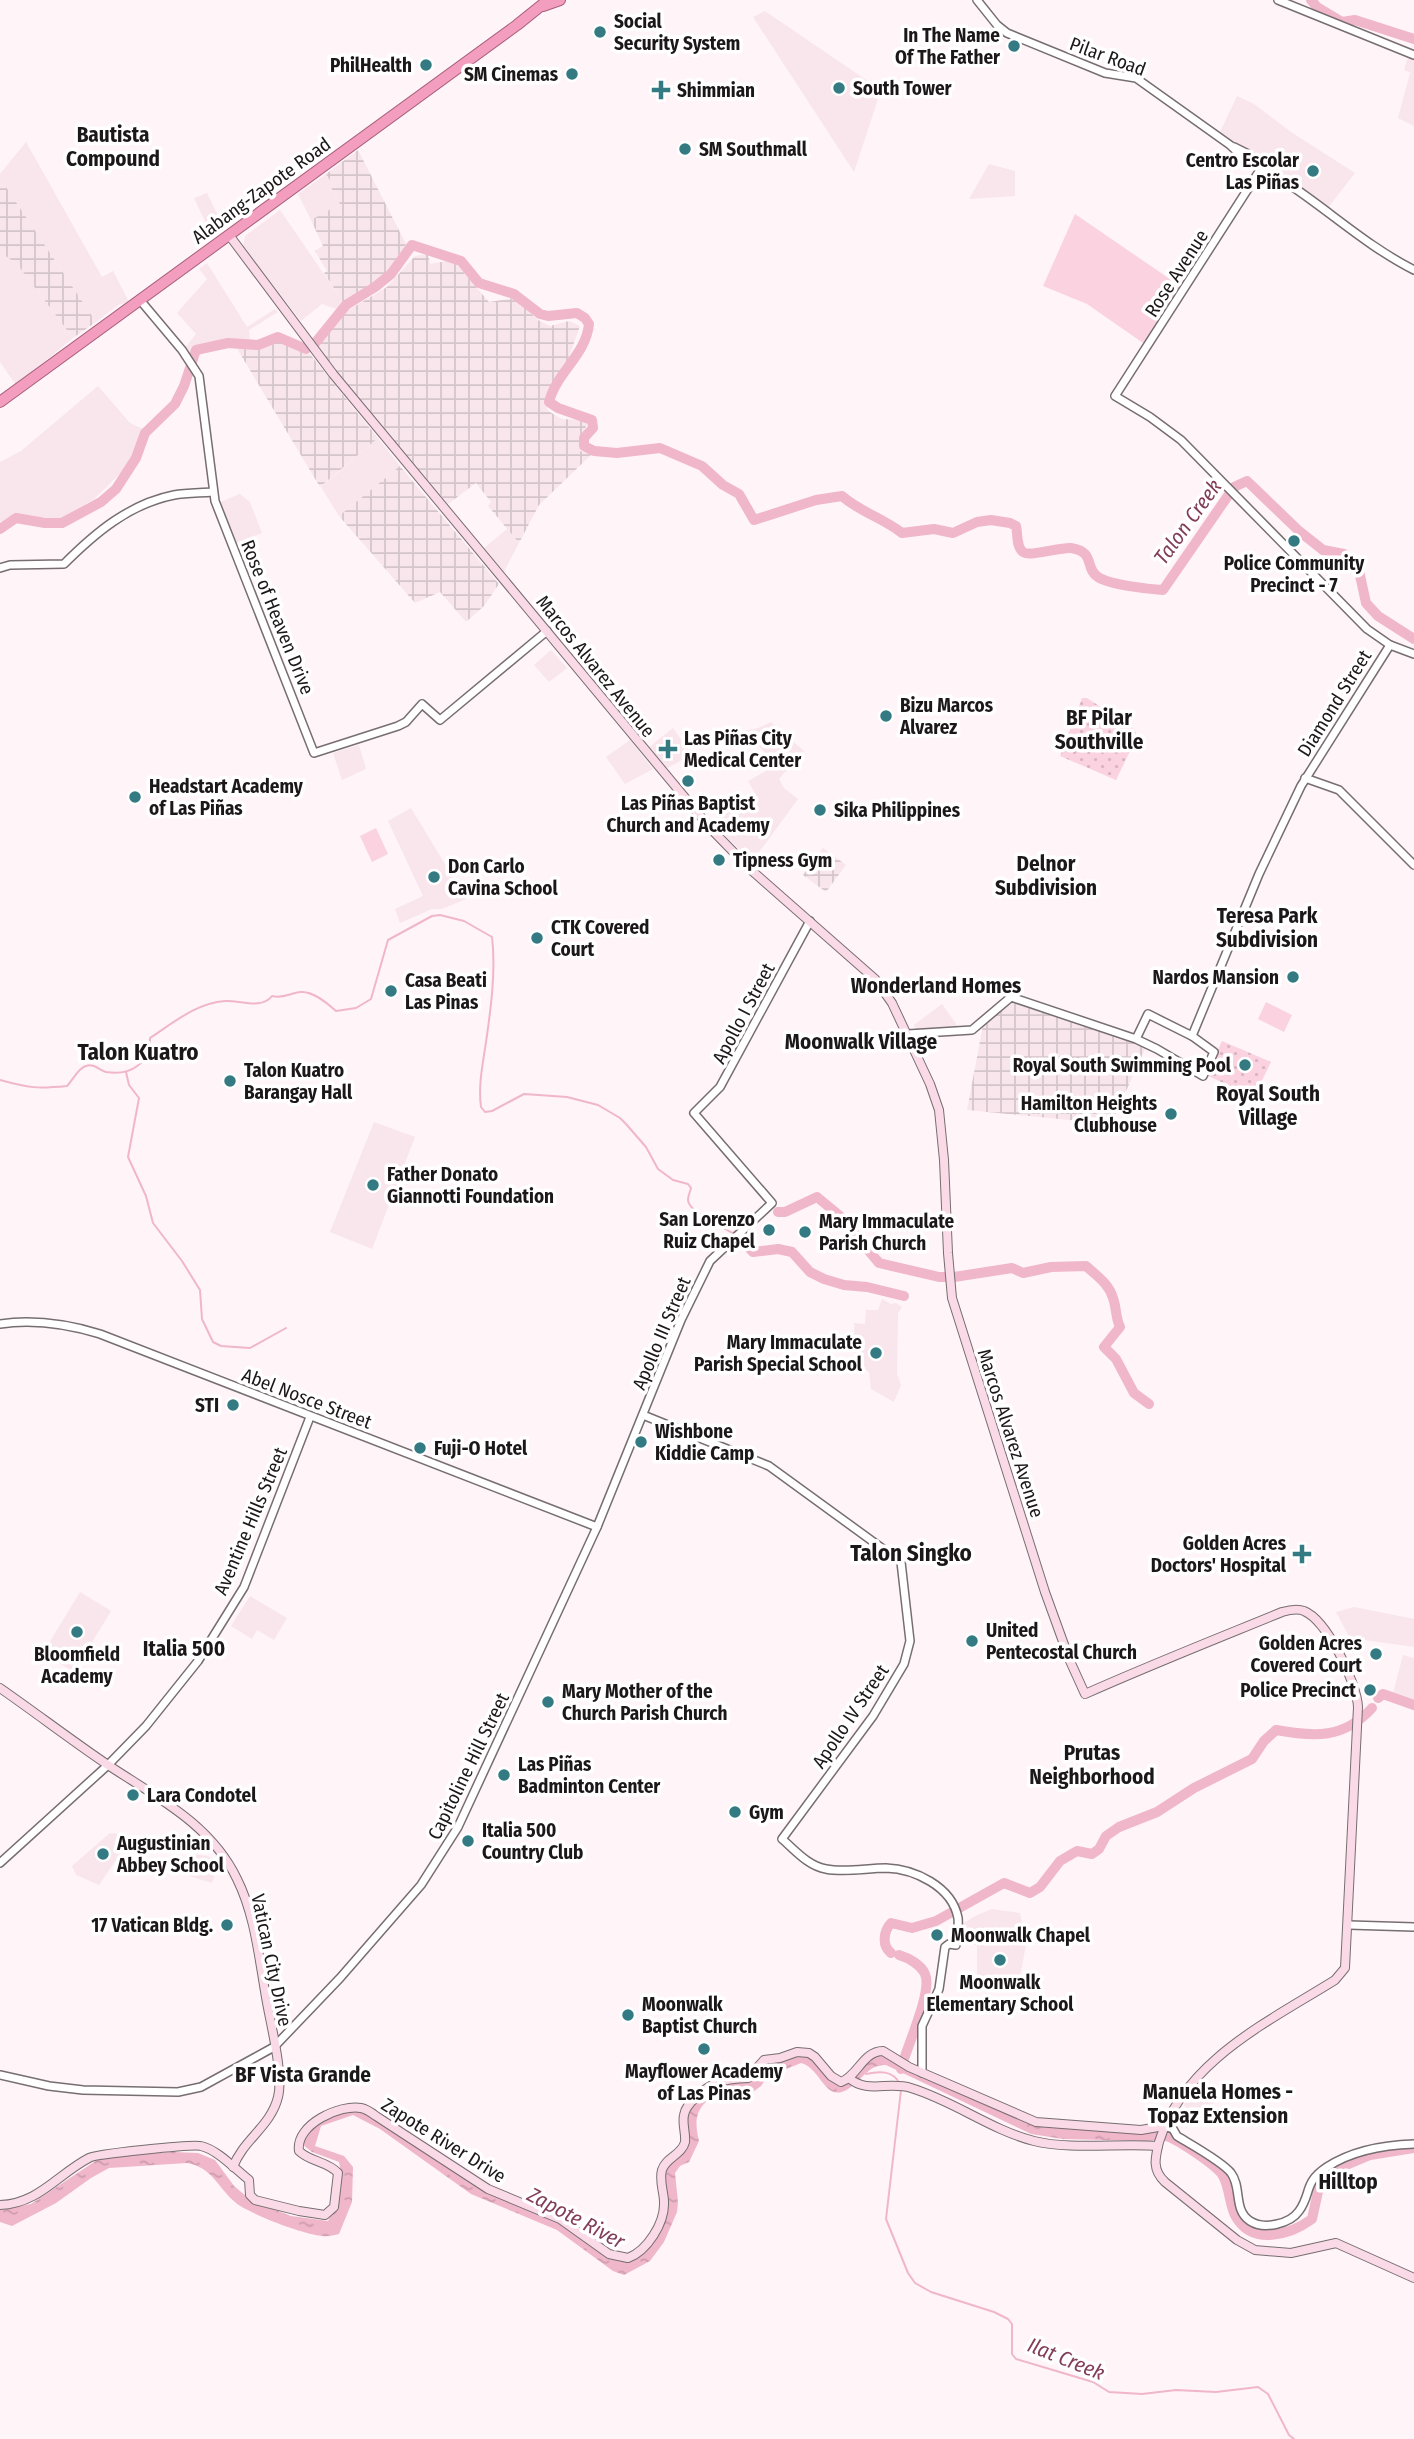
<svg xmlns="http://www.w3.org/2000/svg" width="1414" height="2439" font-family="'Fira Sans Condensed',sans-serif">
	<defs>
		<pattern id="industrial-grid" width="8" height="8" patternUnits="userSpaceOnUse" patternTransform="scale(1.75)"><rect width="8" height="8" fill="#f8e6ec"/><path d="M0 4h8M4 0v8" fill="none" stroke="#d4c5ca"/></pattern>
		<pattern id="park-dots" width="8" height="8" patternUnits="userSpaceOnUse" patternTransform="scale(1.75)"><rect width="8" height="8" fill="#fbd3e0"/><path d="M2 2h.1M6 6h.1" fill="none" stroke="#d7b4c0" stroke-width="1.8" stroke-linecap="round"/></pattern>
		<pattern id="water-ripples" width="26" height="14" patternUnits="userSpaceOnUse" patternTransform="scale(1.75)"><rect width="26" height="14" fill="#f0b6ca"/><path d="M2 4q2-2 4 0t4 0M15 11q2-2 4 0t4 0" fill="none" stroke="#cd9cad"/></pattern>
	</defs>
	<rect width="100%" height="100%" fill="#fff4f8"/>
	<!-- built -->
	<g fill="#f8e6ec">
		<path d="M765,11L875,86L880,93L854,172L753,17Z"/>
		<path d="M1408,57L1414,60V126L1398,118L1410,73H1412L1404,70Z"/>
		<path d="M1237,96L1254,104L1291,132L1355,173L1327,209L1220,132Z"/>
		<path d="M26,142L102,277L113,271L129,302L118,305L96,322L0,178V174Z"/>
		<path d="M989,164L1015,171V196L969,199Z"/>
		<path d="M326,174L332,184L330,186L340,204L311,220L298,194Z"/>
		<path d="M207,193L224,228L212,236L194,198Z"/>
		<path d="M280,210L343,302L339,310L322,304L301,321L243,247L245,236Z"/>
		<path d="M0,252L17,264L73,338L16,385L0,362Z"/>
		<path d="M207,263L247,327L275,309L278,312L249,330L250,344L229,339L196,351L191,357L184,349L196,334L177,313L207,279L199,269Z"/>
		<path d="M98,386L130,423L143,429L134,460L94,499L61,519L15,515L0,522V462L21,451Z"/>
		<path d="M378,438L400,466L339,516L321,487Z"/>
		<path d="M240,494L250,502L262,533L235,543L220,502Z"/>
		<path d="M507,529L519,543L503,573L483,549Z"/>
		<path d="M551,650L567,668L549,682L534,665Z"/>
		<path d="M771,722L804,751L779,779L784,788L798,799L752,862L711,821L756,795L748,781L777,765L744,731L758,728Z"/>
		<path d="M673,728L692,755L665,769L648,748Z"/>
		<path d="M630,740L653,769L625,784L606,757Z"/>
		<path d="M359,745L366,769L342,780L333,753Z"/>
		<path d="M411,808L466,899L442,909H432L400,923L395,909L423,896L388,821Z"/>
		<path d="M942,1004L959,1028L916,1029L914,1025Z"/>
		<path d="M374,1122L415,1137L372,1249L330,1232Z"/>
		<path d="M882,1299L891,1304L896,1303L902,1307L898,1313L897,1374L901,1385L894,1402L871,1389L869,1372L855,1363L854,1323L865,1324L866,1310H878Z"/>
		<path d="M80,1592L111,1611L74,1672L43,1653Z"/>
		<path d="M250,1596L287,1618L274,1640L257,1630L252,1639L231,1626Z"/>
		<path d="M1354,1607L1414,1619V1647L1350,1638L1336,1612Z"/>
		<path d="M1403,1655L1414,1658V1702L1392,1697Z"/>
		<path d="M110,1833L119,1834L129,1841L99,1885L76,1875L72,1866Z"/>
		<path d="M191,1854L208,1856L219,1863L212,1883L189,1876Z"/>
		<path d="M992,1909L1020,1913L1026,1945L1018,1987L977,1975V1945L962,1943V1924L977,1915Z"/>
		<path d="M1194,2088L1214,2102L1202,2120L1185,2107L1184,2104Z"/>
	</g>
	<!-- industrial -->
	<g fill="url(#industrial-grid)">
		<path d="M358,150L406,244L390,268L375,284L343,302L324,273L327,271L315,251L323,246L311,220L340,204L330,186L332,184L326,174Z"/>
		<path d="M0,178L96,322L73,338L17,264L0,252Z"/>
		<path d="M428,254L430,264L453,260L489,302L514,298L538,320L550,326L569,321L580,326L566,365L545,401L548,411L562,419L580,420L587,424L579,443L580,451L592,454L539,505L519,543L488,506L491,502L476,483L448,504L380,425L317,346L347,311L387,287L415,256Z"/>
		<path d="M280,341L296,350L310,354L378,438L320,487L236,347L258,349Z"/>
		<path d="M400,466L499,584L484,606L466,622L440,592L415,603L339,516Z"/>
		<path d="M823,848L846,865L826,892L803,875Z"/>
		<path d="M1010,1002L1146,1047L1111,1124L967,1110L983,1025Z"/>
	</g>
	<!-- park -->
	<g fill="url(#park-dots)">
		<path d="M1082,698H1087L1134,729L1136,733L1132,747L1116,780L1060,756Z"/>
		<path d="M1222,1041L1271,1062L1254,1097L1206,1075Z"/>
	</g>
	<!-- pitch -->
	<g fill="#fbd3e0">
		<path d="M1075,214L1183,288L1146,345L1087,304L1043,286Z"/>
		<path d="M376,828L388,854L372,862L360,836Z"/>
		<path d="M1266,1002L1292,1015L1284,1032L1258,1019Z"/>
	</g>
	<!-- water -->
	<path fill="url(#water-ripples)" d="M880,2052L1030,2123L1156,2131L1155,2140L1147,2141L1063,2139L1031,2134L886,2065C873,2064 866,2073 858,2081C825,2113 824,2069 801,2063L767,2077L761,2086L753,2092L720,2091C697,2106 693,2116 699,2141L689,2162L680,2166L675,2173L678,2202L677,2212L664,2242L650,2261L624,2275L613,2271L557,2230L471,2194L380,2129L353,2115L321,2126L315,2146L344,2156L353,2167L352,2202L339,2234C334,2235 327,2237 323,2236C305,2235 250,2214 236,2203C218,2188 212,2167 187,2163L109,2168L91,2178L56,2203L12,2226L0,2222V2210L31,2204L97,2160L111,2156L173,2152L198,2153L215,2160L234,2186L252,2201L291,2216L328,2221C339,2202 344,2184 339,2162L312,2152L302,2144L305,2133L333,2115L361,2110L476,2183L561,2220L610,2256L625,2262L641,2251L668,2200L664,2176L667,2163L680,2153L685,2117L691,2104L716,2083L752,2080L766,2061L775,2062L806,2055L841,2083L869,2057Z"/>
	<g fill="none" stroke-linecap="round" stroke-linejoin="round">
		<!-- stream -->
		<g stroke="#f0b6ca" stroke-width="2">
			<path d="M126,1072L129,1085L139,1098L128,1157L146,1196L153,1223L182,1261L200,1290L202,1319L213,1342L221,1346L250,1348L286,1328"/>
			<path d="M0,1080C29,1088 37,1089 67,1086C73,1080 78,1068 86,1066C94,1063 99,1070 106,1072C130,1076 150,1064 150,1038C173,1023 196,1003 225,1001C241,1000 261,1010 272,996C283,999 290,993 301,992C313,991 327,1003 336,1011L356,1008L371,999L388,940L432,916L440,915L464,921L492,937C496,970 491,1008 486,1042C483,1063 478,1085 481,1107L485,1112L492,1111L524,1094L567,1097L598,1105L620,1118L626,1124L646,1147L658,1169L673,1180L688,1184L691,1188C690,1192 688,1196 688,1200C688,1212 724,1227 734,1234"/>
			<path d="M866,2074C879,2071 893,2070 900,2084"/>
			<path d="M901,2090L886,2219L908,2273L915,2283L931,2292L994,2312L1008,2319L1012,2324V2354L1016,2359L1093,2382L1109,2392L1142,2394L1176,2390L1216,2392L1258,2387L1268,2394L1289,2435L1294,2439"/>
		</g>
		<!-- river -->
		<g stroke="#f0b6ca" stroke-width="10">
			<path d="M1311,0L1317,7L1342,22L1355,20L1414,39"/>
			<path d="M0,529L16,518L45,523H62L101,502L116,489L136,458L145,433L175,404L184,386L196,350L228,343L258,345L278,337L306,349L316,342L346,305L375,287L391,274L412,245L461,261L479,283L514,294L540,314L548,316L577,313L585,318L589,324C586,355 556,373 549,402L558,408L592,420L593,428L584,438V446L594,451L617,453L660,448L702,466L723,485L739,494L754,520L816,500L842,496C860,512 883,518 902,533L934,529L953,533L977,522L991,520L1010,523L1016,526C1018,534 1016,547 1023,552C1029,557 1060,547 1071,548C1096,552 1084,568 1098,577C1110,585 1148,589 1163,590L1234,487L1247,481L1299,531L1323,550L1344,554L1358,566L1366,603L1378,616L1414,639"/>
			<path d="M778,1212H785L817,1197L840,1216L879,1263L939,1277H954L1012,1268L1023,1273L1051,1267L1086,1266C1097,1276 1109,1284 1113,1298C1117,1309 1115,1316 1120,1327L1104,1347L1116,1359L1134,1393L1149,1404"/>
			<path d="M737,1235L753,1252L778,1249L792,1252L810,1272L824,1279L844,1285L867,1287L904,1296"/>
			<path d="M1378,1698L1383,1694L1414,1705"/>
			<path d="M891,1953C882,1946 883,1932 891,1923L912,1928L936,1921L1004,1883L1030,1893L1040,1887L1060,1861L1077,1851L1092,1854L1099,1849L1106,1836L1119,1827L1157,1812L1194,1788L1252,1759L1264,1741L1276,1730C1314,1737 1344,1739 1372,1708"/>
			<path d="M899,1955C909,1958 921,1965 925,1974C933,1992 906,2048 901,2069"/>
			<path d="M1144,2135C1151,2135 1159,2134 1166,2136C1177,2139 1218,2166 1223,2176C1230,2188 1229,2205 1236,2217C1253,2246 1290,2235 1312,2219L1319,2187L1325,2174L1370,2155L1414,2148"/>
		</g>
		<defs>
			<g id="tertiary">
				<path d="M977,0L997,25L1007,33L1105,73L1136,78L1230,145C1248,163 1272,173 1293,187C1334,215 1369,247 1414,270"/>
				<path d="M1278,0L1414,55"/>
				<path d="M1234,147L1250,155L1258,164"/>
				<path d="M1262,167L1115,396L1150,417L1181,440L1367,629L1390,645L1414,654"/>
				<path d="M140,300L182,350L199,376L215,501L314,753L398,726L406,722L422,704L440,720L547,631"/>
				<path d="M0,568L10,565L64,564C95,533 129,504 174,495C186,493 200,493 212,492"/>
				<path d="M1305,778L1339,790L1414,865"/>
				<path d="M908,1034L972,1030L1011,997L1136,1039L1157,1049L1203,1076L1214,1052L1192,1036L1148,1014L1136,1039"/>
				<path d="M1192,1036L1259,874L1301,786L1390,645"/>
				<path d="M0,1324C34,1319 67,1324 100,1334L597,1527"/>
				<path d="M643,1415L769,1466L901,1562L910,1641L904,1664L873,1716L782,1839C795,1850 808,1866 826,1869C845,1873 867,1868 886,1868C914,1869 952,1886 958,1918C959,1926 957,1936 956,1945L949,1944L945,1947L939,1989L922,2026V2073"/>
				<path d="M0,1863L108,1765L146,1726L198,1661L244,1587L310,1417"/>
				<path d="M1349,1925L1414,1927"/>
				<path d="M0,2075L49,2086L83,2090L178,2092L201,2087L254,2058L274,2047L340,1978L421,1885L458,1827L597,1527L681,1320L710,1261L772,1203L694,1113L720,1087L810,921"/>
				<path d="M1164,2126L1173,2129L1177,2136C1190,2144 1223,2162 1231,2173C1242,2187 1233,2210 1250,2221C1264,2230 1290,2224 1299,2211C1312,2193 1303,2183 1327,2167C1353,2150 1383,2145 1414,2144"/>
			</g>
			<g id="secondary">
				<path d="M229,235L333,374L711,829L750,869L875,979L892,1003L930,1084L939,1110L944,1160L948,1253L952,1298L1045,1592L1070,1661L1085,1694C1150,1665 1216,1639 1282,1612C1289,1610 1297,1608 1304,1611C1327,1620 1357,1683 1358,1707L1345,1968L1335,1980C1268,2022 1184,2061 1159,2142C1155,2158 1152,2170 1165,2182L1237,2240L1255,2250L1291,2253L1336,2243L1414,2278"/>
				<path d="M0,1688C36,1713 71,1740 108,1765C156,1797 211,1824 237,1879C255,1915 259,1958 266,1997C270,2022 284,2074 278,2097C271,2126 243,2140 233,2167"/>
				<path d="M849,2078C867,2094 889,2081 911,2088C954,2101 991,2130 1034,2141C1069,2150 1120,2143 1158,2146"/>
				<path d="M0,2205C38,2204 58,2174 89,2158C94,2154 194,2144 201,2146C218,2150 235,2169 249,2180L250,2195L255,2200L299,2211L325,2215L334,2207L338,2173C327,2161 310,2162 299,2151C295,2124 341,2104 361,2108C366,2109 372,2113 376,2116L488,2189L560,2219L609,2254L628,2258C647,2251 665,2223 664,2202C664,2192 659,2181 662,2170C666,2157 682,2155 685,2142C686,2133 682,2124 684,2115C685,2108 690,2103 695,2098C712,2081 725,2079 748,2078L764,2060L780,2058L797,2052L809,2053L815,2057L831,2076L841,2082C858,2076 863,2051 883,2051L909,2067L1036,2122L1141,2130L1164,2126"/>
			</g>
			<g id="trunk">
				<path d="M543,6L560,0"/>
				<path d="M0,402L517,25L548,0"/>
			</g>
		</defs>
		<!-- tertiary casing -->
		<use href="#tertiary" stroke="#766e70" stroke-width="10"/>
		<!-- secondary casing -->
		<use href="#secondary" stroke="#766e70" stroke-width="10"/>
		<!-- trunk casing -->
		<use href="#trunk" stroke="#a65f7a" stroke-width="12"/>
		<!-- tertiary -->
		<use href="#tertiary" stroke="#fff" stroke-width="7"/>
		<!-- secondary -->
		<use href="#secondary" stroke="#fbdae7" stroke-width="8"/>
		<!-- trunk -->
		<use href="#trunk" stroke="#f49ebf" stroke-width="10"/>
	</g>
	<!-- markers -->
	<g fill="#337a83" stroke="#fff" stroke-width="2.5">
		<circle cx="600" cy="32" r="7"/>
		<circle cx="1014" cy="46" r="7"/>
		<circle cx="426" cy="65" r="7"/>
		<circle cx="572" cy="74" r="7"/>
		<circle cx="839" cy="88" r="7"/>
		<path d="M657.5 79.5h7v7h7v7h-7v7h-7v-7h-7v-7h7z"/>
		<circle cx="685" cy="149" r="7"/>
		<circle cx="1313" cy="171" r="7"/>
		<circle cx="1294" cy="541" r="7"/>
		<circle cx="886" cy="716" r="7"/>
		<path d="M664.5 738.5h7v7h7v7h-7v7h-7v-7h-7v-7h7z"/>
		<circle cx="688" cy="781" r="7"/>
		<circle cx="135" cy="797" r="7"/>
		<circle cx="820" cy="810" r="7"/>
		<circle cx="719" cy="860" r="7"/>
		<circle cx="434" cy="877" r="7"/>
		<circle cx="537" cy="938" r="7"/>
		<circle cx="1293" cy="977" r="7"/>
		<circle cx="391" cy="991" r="7"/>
		<circle cx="1245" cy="1065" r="7"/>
		<circle cx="230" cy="1081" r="7"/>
		<circle cx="1171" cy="1114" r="7"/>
		<circle cx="373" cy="1185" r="7"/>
		<circle cx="769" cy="1230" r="7"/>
		<circle cx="805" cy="1232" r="7"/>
		<circle cx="876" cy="1353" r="7"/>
		<circle cx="233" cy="1405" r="7"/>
		<circle cx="641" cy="1442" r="7"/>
		<circle cx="420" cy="1448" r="7"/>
		<path d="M1298.5 1543.5h7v7h7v7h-7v7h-7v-7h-7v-7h7z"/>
		<circle cx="77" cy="1632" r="7"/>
		<circle cx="972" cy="1641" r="7"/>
		<circle cx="1376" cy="1654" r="7"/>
		<circle cx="1370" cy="1690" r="7"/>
		<circle cx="548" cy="1702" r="7"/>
		<circle cx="504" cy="1775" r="7"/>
		<circle cx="133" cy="1795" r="7"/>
		<circle cx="735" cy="1812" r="7"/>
		<circle cx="468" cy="1841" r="7"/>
		<circle cx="103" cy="1854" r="7"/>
		<circle cx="227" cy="1925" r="7"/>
		<circle cx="937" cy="1935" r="7"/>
		<circle cx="1000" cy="1960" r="7"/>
		<circle cx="628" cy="2015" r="7"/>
		<circle cx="704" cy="2049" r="7"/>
	</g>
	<g text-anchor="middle" stroke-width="7" stroke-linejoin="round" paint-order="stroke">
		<!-- poi labels -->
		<g font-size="19" font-weight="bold" fill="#1c1819" stroke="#fff" text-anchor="start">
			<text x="614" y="28">Social<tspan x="614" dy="22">Security System</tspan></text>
			<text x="1000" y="42" text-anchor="end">In The Name<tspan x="1000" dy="22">Of The Father</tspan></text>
			<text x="412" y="72" text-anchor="end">PhilHealth</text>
			<text x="558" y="81" text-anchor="end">SM Cinemas</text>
			<text x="853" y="95">South Tower</text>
			<text x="677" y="97">Shimmian</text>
			<text x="699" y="156">SM Southmall</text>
			<text x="1299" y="167" text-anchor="end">Centro Escolar<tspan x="1299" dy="22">Las Piñas</tspan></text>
			<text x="1294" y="570" text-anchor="middle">Police Community<tspan x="1294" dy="22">Precinct - 7</tspan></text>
			<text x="900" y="712">Bizu Marcos<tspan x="900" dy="22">Alvarez</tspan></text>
			<text x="684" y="745">Las Piñas City<tspan x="684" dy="22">Medical Center</tspan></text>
			<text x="149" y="793">Headstart Academy<tspan x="149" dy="22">of Las Piñas</tspan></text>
			<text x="688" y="810" text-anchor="middle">Las Piñas Baptist<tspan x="688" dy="22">Church and Academy</tspan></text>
			<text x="834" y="817">Sika Philippines</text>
			<text x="733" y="867">Tipness Gym</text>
			<text x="448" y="873">Don Carlo<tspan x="448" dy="22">Cavina School</tspan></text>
			<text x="551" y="934">CTK Covered<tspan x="551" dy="22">Court</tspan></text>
			<text x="1279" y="984" text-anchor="end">Nardos Mansion</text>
			<text x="405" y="987">Casa Beati<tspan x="405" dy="22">Las Pinas</tspan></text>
			<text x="1231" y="1072" text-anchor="end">Royal South Swimming Pool</text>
			<text x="244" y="1077">Talon Kuatro<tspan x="244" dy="22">Barangay Hall</tspan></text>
			<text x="1157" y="1110" text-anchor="end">Hamilton Heights<tspan x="1157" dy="22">Clubhouse</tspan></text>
			<text x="387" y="1181">Father Donato<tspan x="387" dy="22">Giannotti Foundation</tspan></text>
			<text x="755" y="1226" text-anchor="end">San Lorenzo<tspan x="755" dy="22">Ruiz Chapel</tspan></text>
			<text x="819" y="1228">Mary Immaculate<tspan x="819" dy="22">Parish Church</tspan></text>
			<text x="862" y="1349" text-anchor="end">Mary Immaculate<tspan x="862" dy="22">Parish Special School</tspan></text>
			<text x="219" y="1412" text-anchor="end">STI</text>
			<text x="655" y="1438">Wishbone<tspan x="655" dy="22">Kiddie Camp</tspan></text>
			<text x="434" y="1455">Fuji-O Hotel</text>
			<text x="1286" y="1550" text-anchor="end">Golden Acres<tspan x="1286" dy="22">Doctors' Hospital</tspan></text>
			<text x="986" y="1637">United<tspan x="986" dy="22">Pentecostal Church</tspan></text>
			<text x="1362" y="1650" text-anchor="end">Golden Acres<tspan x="1362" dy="22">Covered Court</tspan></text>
			<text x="77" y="1661" text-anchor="middle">Bloomfield<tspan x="77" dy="22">Academy</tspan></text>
			<text x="1356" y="1697" text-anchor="end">Police Precinct</text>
			<text x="562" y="1698">Mary Mother of the<tspan x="562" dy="22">Church Parish Church</tspan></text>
			<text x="518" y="1771">Las Piñas<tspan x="518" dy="22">Badminton Center</tspan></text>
			<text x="147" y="1802">Lara Condotel</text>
			<text x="749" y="1819">Gym</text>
			<text x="482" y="1837">Italia 500<tspan x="482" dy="22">Country Club</tspan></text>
			<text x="117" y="1850">Augustinian<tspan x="117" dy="22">Abbey School</tspan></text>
			<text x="213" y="1932" text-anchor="end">17 Vatican Bldg.</text>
			<text x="951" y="1942">Moonwalk Chapel</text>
			<text x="1000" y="1989" text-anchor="middle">Moonwalk<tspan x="1000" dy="22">Elementary School</tspan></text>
			<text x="642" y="2011">Moonwalk<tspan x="642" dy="22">Baptist Church</tspan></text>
			<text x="704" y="2078" text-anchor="middle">Mayflower Academy<tspan x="704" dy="22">of Las Pinas</tspan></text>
		</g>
		<!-- street labels -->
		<g font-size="19" fill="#1c1819" stroke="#fff">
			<text transform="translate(1108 56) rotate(20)" y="7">Pilar Road</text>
			<text transform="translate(261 190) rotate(-36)" y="7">Alabang-Zapote Road</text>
			<text transform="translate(1176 273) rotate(-57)" y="7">Rose Avenue</text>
			<text transform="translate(278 617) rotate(68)" y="7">Rose of Heaven Drive</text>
			<text transform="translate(596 666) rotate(51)" y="7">Marcos Alvarez Avenue</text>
			<text transform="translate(1334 703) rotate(-58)" y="7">Diamond Street</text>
			<text transform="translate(743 1013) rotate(-62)" y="7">Apollo I Street</text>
			<text transform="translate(661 1333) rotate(-67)" y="7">Apollo III Street</text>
			<text transform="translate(307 1398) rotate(21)" y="7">Abel Nosce Street</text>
			<text transform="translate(1011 1433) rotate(72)" y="7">Marcos Alvarez Avenue</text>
			<text transform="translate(250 1521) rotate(-67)" y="7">Aventine Hills Street</text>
			<text transform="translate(850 1716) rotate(-56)" y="7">Apollo IV Street</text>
			<text transform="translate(468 1766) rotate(-64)" y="7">Capitoline Hill Street</text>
			<text transform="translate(272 1960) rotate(78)" y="7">Vatican City Drive</text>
			<text transform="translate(444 2140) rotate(32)" y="7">Zapote River Drive</text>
		</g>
		<!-- neighbourhood labels -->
		<g font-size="21" font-weight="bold" fill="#1c1819" stroke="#fff">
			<text x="113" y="142">Bautista<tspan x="113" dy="24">Compound</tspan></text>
			<text x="1099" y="725">BF Pilar<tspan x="1099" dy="24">Southville</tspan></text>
			<text x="1046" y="871">Delnor<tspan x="1046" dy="24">Subdivision</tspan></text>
			<text x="1267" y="923">Teresa Park<tspan x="1267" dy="24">Subdivision</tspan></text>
			<text x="936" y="993">Wonderland Homes</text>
			<text x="861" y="1049">Moonwalk Village</text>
			<text x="1268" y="1101">Royal South<tspan x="1268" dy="24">Village</tspan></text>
			<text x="184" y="1656">Italia 500</text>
			<text x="1092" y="1760">Prutas<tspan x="1092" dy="24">Neighborhood</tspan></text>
			<text x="303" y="2082">BF Vista Grande</text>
			<text x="1218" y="2099">Manuela Homes -<tspan x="1218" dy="24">Topaz Extension</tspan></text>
			<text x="1348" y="2189">Hilltop</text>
		</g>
		<!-- water labels -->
		<g font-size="21" font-style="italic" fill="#823d59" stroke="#fff">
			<text transform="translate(1188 522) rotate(-54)" y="7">Talon Creek</text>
			<text transform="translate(576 2218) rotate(28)" y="7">Zapote River</text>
			<text transform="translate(1066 2359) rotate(22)" y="7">Ilat Creek</text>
		</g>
		<!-- quarter labels -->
		<g font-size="23" font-weight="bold" fill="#1c1819" stroke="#fff">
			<text x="138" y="1060">Talon Kuatro</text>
			<text x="911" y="1561">Talon Singko</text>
		</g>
	</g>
</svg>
